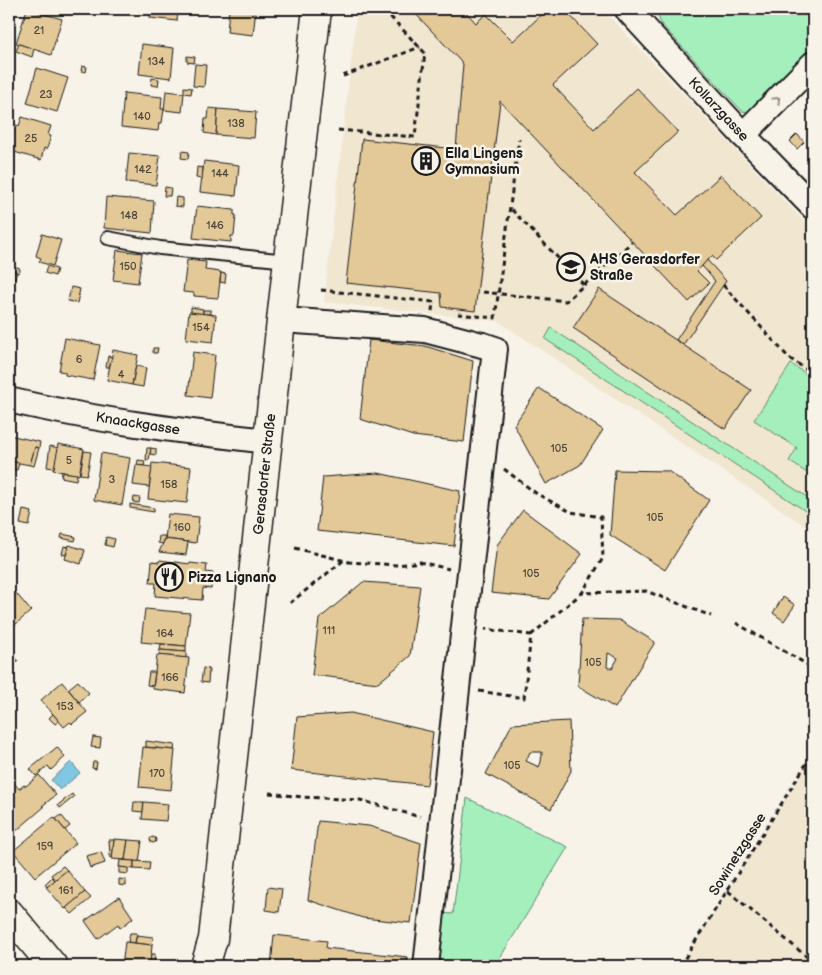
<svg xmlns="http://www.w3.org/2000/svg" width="822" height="975" font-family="'Balsamiq Sans',sans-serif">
	<rect width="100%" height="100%" fill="#f7f3e8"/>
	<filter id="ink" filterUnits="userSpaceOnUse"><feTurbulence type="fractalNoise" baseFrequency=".02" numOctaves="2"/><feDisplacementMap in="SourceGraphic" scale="10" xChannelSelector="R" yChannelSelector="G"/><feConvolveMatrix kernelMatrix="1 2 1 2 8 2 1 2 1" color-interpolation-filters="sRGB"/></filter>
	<g filter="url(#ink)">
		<!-- built -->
		<g fill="#f1e6d0">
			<path d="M357,9H602L813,231V531L498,321L324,302Z"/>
			<path d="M813,753V966H680L732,885Z"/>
		</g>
		<!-- green -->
		<g fill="#a5efbd" stroke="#60866c">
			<path d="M664,9H813V59L752,113L742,111L661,24L658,16Z"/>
			<path d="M551,328L813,501V516L545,339Z"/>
			<path d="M791,364L813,378V477L789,461L797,448L754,420Z"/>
			<path d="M467,798L568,847L495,966H462L436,960L442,913L453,914Z"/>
		</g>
		<!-- water -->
		<path fill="#81c7e2" stroke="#598393" d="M71,762L80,773L60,790L51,780Z"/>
		<!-- building -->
		<g fill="#e3c898" stroke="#1c1c1c" fill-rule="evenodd">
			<path d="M27,9L62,19L51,55L16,43Z"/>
			<path d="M151,9H178L177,21L150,18Z"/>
			<path d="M229,9H256L253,35L227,32Z"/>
			<path d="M411,9H463L476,23L486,14L513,41L548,9H564L597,44L553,85L594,129L637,88L678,132L635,172L677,215L721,175L761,218L716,260L712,256L697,271L709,283L689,302L500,101L475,311L442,307L441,293L346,283L362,139L456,149L463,64Z"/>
			<path d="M19,44L34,49L32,57L16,51Z"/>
			<path d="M142,44L174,48L171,78L139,74Z"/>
			<path d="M9,50L15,52L11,63L9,62Z"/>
			<path d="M187,56L195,57L194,63L187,62Z"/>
			<path d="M195,64L206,65L204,87L193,86Z"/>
			<path d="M82,66L87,67L86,72L81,71Z"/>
			<path d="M37,68L68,78L57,112L27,103Z"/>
			<path d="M152,78L159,79L158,86L151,85Z"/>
			<path d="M184,87L192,88L191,94L184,93Z"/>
			<path d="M166,91L184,93L182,112L164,110Z"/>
			<path d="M124,93L162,97L161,109H164L162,123H159L158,131L121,127Z"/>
			<path d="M209,108L218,109L216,135L204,133L205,119H208Z"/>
			<path d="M218,109L256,112L254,138L216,135Z"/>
			<path d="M22,117L51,126L48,135L51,136L47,149L44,148L41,160L11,151L14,142L11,141L16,125L19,126Z"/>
			<path d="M797,134L804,142L797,149L790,141Z"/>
			<path d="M182,151L189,152L188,159L181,158Z"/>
			<path d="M129,153L160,156L156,185L126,182Z"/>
			<path d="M204,161L239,165L236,196L200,192Z"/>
			<path d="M197,167L203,168L202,179L196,178Z"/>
			<path d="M165,187L171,188L170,196H164Z"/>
			<path d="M106,197L154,201L152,233L104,228Z"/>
			<path d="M176,197L183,198V207L175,206Z"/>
			<path d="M197,206L234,210V215H236L234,236H231V242L193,238Z"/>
			<path d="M42,234L61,240L53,266L39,262L41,258L36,256Z"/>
			<path d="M117,250L142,253L138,283L113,280Z"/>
			<path d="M187,260L206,262L205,270L221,272L218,298L194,296V293L183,292Z"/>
			<path d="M707,260L726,281L683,345L676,340L715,281L702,266Z"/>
			<path d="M47,266L57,269L55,276L45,273Z"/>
			<circle cx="17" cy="270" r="3"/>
			<path d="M9,270L17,272L14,280L9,278Z"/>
			<path d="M221,273L226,274L225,283L220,282Z"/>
			<path d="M71,287L80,289L77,303L68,301Z"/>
			<path d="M599,289L751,390L725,429L573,328Z"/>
			<path d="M191,307L203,309V314L191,312Z"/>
			<rect x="203" y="310" width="8" height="4"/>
			<path d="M189,312L216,315L213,342L186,339Z"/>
			<path d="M65,338L100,345L93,380L65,375V372L59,371Z"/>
			<path d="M369,340L425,346L473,361L464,442L413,436L360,419Z"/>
			<path d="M153,348H158L157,353H153Z"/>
			<path d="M113,350L138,355L132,385L107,380Z"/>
			<path d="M193,352L215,355L210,398L188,395Z"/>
			<path d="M108,356L112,357L109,367H106Z"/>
			<path d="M136,366L146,368L143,387L132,385Z"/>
			<path d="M539,388L603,430L580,465L546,484L514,425Z"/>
			<path d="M9,435L40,442L39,448L35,447L30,465L9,461Z"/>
			<path d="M58,444L84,449L79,475L53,470Z"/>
			<path d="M50,446L58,448L54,468L47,467Z"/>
			<path d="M35,447L39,448L34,466L30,465Z"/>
			<path d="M147,448H151L149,460H146Z"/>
			<path d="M151,448L156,449V455L150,454Z"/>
			<path d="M84,451L91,452L87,475L80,474Z"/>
			<path d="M101,453L130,458L122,505L94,500Z"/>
			<path d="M138,460L145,461L144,466L137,465Z"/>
			<path d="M9,461L19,463L17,470L9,469Z"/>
			<path d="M152,463L191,467L187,503L148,499Z"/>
			<path d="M136,465L152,467L149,487L133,485Z"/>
			<path d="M615,470L668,471L709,500L665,570L610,535Z"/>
			<path d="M62,472L77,474L76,480L61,477Z"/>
			<path d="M378,473L460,491L454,546L317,531L323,477Z"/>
			<path d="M134,497L140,498L139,503L133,502Z"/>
			<path d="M130,504L154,508V512L130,508Z"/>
			<path d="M23,510L32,512L29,526L20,524Z"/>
			<path d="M523,510L582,554L549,599L491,593L497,545Z"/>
			<path d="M168,514L199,517L196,543L165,539Z"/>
			<path d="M62,534L76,537L75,541L61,538Z"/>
			<path d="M159,536H165L163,544L158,543Z"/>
			<path d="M106,537L115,539L113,547L105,545Z"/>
			<path d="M165,539L188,542L186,555L159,552Z"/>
			<path d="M69,545L85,550L81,564L65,559Z"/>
			<path d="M64,546L68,547L66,555L62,554Z"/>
			<path d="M160,560L190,564V563L207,565L206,572L213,573L211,589L203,588L202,600L155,596L156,583H150L152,561L159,562Z"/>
			<path d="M363,582L420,586L410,656L378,683L312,675L319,619Z"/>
			<path d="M9,585L31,611L9,630Z"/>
			<path d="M783,597L795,605L784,621L773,613Z"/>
			<path d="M145,609L190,613L186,646L141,642Z"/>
			<path d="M582,619L619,620L655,642L615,708L578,686ZM608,653L618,658L612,669L607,667Z"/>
			<path d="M161,644L186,646V652L160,650Z"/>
			<path d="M9,649L18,661L9,668Z"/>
			<path d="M160,650L186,652V658L159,655Z"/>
			<path d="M157,655L189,658L185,693L153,689Z"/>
			<path d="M203,668L209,669L208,683L201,682Z"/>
			<path d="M149,672H155L153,686L147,685Z"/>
			<path d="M78,681L89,693L79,702L68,689Z"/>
			<path d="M62,682L87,712L72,724L70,722L64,727L41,700Z"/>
			<path d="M351,713L433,732L427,785L291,770L297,717Z"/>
			<path d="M53,714L59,721L55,724L49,718Z"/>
			<path d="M569,721L571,771L551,809L486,774L512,724ZM530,752H542L541,762L539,767L526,761Z"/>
			<path d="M93,737L101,738L100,748L91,747Z"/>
			<path d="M146,741L175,745L174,750L146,747Z"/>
			<path d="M57,747L65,757L51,770L48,766L36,776L30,769Z"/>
			<path d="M143,747L175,750L171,790L139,787Z"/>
			<path d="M93,762H97L96,769L92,768Z"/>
			<path d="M39,775L56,795L42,806L44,807L9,837V787L14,783L19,789L24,785L26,786Z"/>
			<path d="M72,794L74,797L60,808L58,805Z"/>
			<path d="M134,802H144L143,812L133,811Z"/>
			<path d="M144,802L168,804L166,821L142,819Z"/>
			<path d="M61,815L70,826L65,830L56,819Z"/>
			<path d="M54,817L76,843L35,877L13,851Z"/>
			<path d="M318,821L369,826L421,843L411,923L363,918L308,900Z"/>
			<circle cx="153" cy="840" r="3"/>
			<path d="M114,839L128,840L125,860L112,859Z"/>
			<path d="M109,840H114L112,858L110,857Z"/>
			<path d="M128,840L142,841L139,862L125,860Z"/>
			<path d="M101,852L105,863L90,868L86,856Z"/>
			<path d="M120,860L134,861V869L119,867Z"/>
			<path d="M134,861L150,862L149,870L134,869Z"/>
			<path d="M63,866L67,870L55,880L51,875Z"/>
			<path d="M119,867L128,868V874L119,873Z"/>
			<path d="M67,870L85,892L65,909L46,887Z"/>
			<path d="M52,877L55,880L47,887L45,884Z"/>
			<path d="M119,879L126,880V886L119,885Z"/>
			<path d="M268,887L282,889L279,912L266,910Z"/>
			<path d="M85,892L91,898L72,914L66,908Z"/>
			<path d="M119,897L133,918L120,928L118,924L98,939L85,921Z"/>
			<path d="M130,933H137L135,943L128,942Z"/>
			<path d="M137,935L153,937L152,945L135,943Z"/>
			<path d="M274,935L327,941L326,948L408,957L407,966H271Z"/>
			<path d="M125,942L152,945L150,966H122Z"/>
			<path d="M151,954H155L154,963H150Z"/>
		</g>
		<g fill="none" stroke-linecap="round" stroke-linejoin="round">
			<defs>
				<path id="lane" d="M108,238L160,248L288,261"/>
				<g id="street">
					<path d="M627,9L743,135L813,207"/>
					<path d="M743,135L813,64"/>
					<path d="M282,320L425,330L482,345"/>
					<path d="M9,400C93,420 181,431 267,441"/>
					<path d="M426,966L495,349L483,345"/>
				</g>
				<g id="secondary">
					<path d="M9,913L53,966"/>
					<path d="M205,966L213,939L283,303L317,9"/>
				</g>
			</defs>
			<!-- lane casing -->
			<use href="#lane" stroke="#1c1c1c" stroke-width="16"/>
			<!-- street casing -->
			<use href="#street" stroke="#1c1c1c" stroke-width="28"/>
			<!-- secondary casing -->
			<use href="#secondary" stroke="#1c1c1c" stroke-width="31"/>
			<!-- path -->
			<g stroke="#1c1c1c" stroke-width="3" stroke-dasharray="5 4" stroke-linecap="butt">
				<path d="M343,76L420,47"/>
				<path d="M338,130L415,137L425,53L383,9"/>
				<path d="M494,150L517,153"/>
				<path d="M584,285L632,242"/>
				<path d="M723,285L789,358L813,374"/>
				<path d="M321,290L433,302L432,311"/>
				<path d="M483,292L566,301L584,285L510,208"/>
				<path d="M458,314L495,318L519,139"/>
				<path d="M504,469L537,494L571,512L601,517L603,558L582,593"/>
				<path d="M295,548L349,562L398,565L420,562L449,569"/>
				<path d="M290,603L344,560"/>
				<path d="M736,623L813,668"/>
				<path d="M531,635L582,593L646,591L711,616"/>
				<path d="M479,691L524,698L531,635L485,629"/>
				<path d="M269,793L302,797L360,800L420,817"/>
				<path d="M728,891L813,962"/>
				<path d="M680,966L813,753"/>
			</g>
			<!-- lane -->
			<use href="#lane" stroke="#f7f3e8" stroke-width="12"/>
			<!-- street -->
			<use href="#street" stroke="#f7f3e8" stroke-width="24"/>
			<!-- secondary -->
			<use href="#secondary" stroke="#f7f3e8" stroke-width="28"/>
		</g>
		<!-- one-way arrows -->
		<defs><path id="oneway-chevron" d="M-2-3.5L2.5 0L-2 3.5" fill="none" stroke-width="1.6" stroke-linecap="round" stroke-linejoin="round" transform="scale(1.25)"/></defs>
		<use stroke="#94928c" href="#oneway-chevron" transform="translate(777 100) rotate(-45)"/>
	</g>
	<!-- icons -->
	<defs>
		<symbol id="building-ring" viewBox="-11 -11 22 22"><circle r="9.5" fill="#f7f3e8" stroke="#1c1c1c" stroke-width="1.5"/><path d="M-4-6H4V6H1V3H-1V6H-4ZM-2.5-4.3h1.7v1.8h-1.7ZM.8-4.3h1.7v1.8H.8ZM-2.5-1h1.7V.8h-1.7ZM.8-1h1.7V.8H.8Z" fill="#1c1c1c"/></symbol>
		<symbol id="school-ring" viewBox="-11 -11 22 22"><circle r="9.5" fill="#f7f3e8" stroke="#1c1c1c" stroke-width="1.5"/><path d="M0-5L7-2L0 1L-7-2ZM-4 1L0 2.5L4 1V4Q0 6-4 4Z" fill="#1c1c1c"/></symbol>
		<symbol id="restaurant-ring" viewBox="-11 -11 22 22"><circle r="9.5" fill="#f7f3e8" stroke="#1c1c1c" stroke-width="1.5"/><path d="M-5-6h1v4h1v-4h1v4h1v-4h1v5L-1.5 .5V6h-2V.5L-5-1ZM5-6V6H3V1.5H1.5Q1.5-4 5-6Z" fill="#1c1c1c"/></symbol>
	</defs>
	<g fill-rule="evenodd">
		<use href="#building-ring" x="410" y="145" width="32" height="32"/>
		<use href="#school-ring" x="555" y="251" width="32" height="32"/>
		<use href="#restaurant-ring" x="153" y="561" width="32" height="32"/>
	</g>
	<g text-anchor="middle" stroke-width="5" stroke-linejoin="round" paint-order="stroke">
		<!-- number labels -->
		<g font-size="11" fill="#4e473b">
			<text x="39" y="34">21</text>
			<text x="156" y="65">134</text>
			<text x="46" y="98">23</text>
			<text x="142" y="120">140</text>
			<text x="236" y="127">138</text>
			<text x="31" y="142">25</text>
			<text x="143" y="173">142</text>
			<text x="220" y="177">144</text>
			<text x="129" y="219">148</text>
			<text x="215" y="229">146</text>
			<text x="128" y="270">150</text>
			<text x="201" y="331">154</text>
			<text x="79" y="363">6</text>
			<text x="121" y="378">4</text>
			<text x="559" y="452">105</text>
			<text x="69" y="464">5</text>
			<text x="112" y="483">3</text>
			<text x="169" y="488">158</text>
			<text x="655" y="521">105</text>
			<text x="182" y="531">160</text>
			<text x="531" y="577">105</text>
			<text x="329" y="634">111</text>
			<text x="165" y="637">164</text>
			<text x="593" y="666">105</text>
			<text x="170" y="681">166</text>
			<text x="65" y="710">153</text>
			<text x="512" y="769">105</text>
			<text x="157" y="777">170</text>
			<text x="45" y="850">159</text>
			<text x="66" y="894">161</text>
		</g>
		<!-- street labels -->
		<g font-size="14" fill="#1c1c1c" stroke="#f7f3e8">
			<text transform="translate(719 109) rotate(47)" y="5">Kollarzgasse</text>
			<text transform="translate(138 423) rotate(9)" y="5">Knaackgasse</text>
			<text transform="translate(264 474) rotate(-84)" y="5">Gerasdorfer Straße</text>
			<text transform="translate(737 854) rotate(-58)" y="5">Sowinetzgasse</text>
		</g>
		<!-- poi labels -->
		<g font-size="14" font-weight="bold" fill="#1c1c1c" stroke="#f7f3e8" text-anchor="start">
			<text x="445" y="158">Ella Lingens<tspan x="445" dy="16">Gymnasium</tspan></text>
			<text x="590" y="264">AHS Gerasdorfer<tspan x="590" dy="16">Straße</tspan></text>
			<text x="188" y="582">Pizza Lignano</text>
		</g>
	</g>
	<!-- margin -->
	<rect width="822" height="975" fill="none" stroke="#f7f3e8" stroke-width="30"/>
	<rect x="15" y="15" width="792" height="945" fill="none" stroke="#1c1c1c" stroke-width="2" filter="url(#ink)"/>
</svg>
